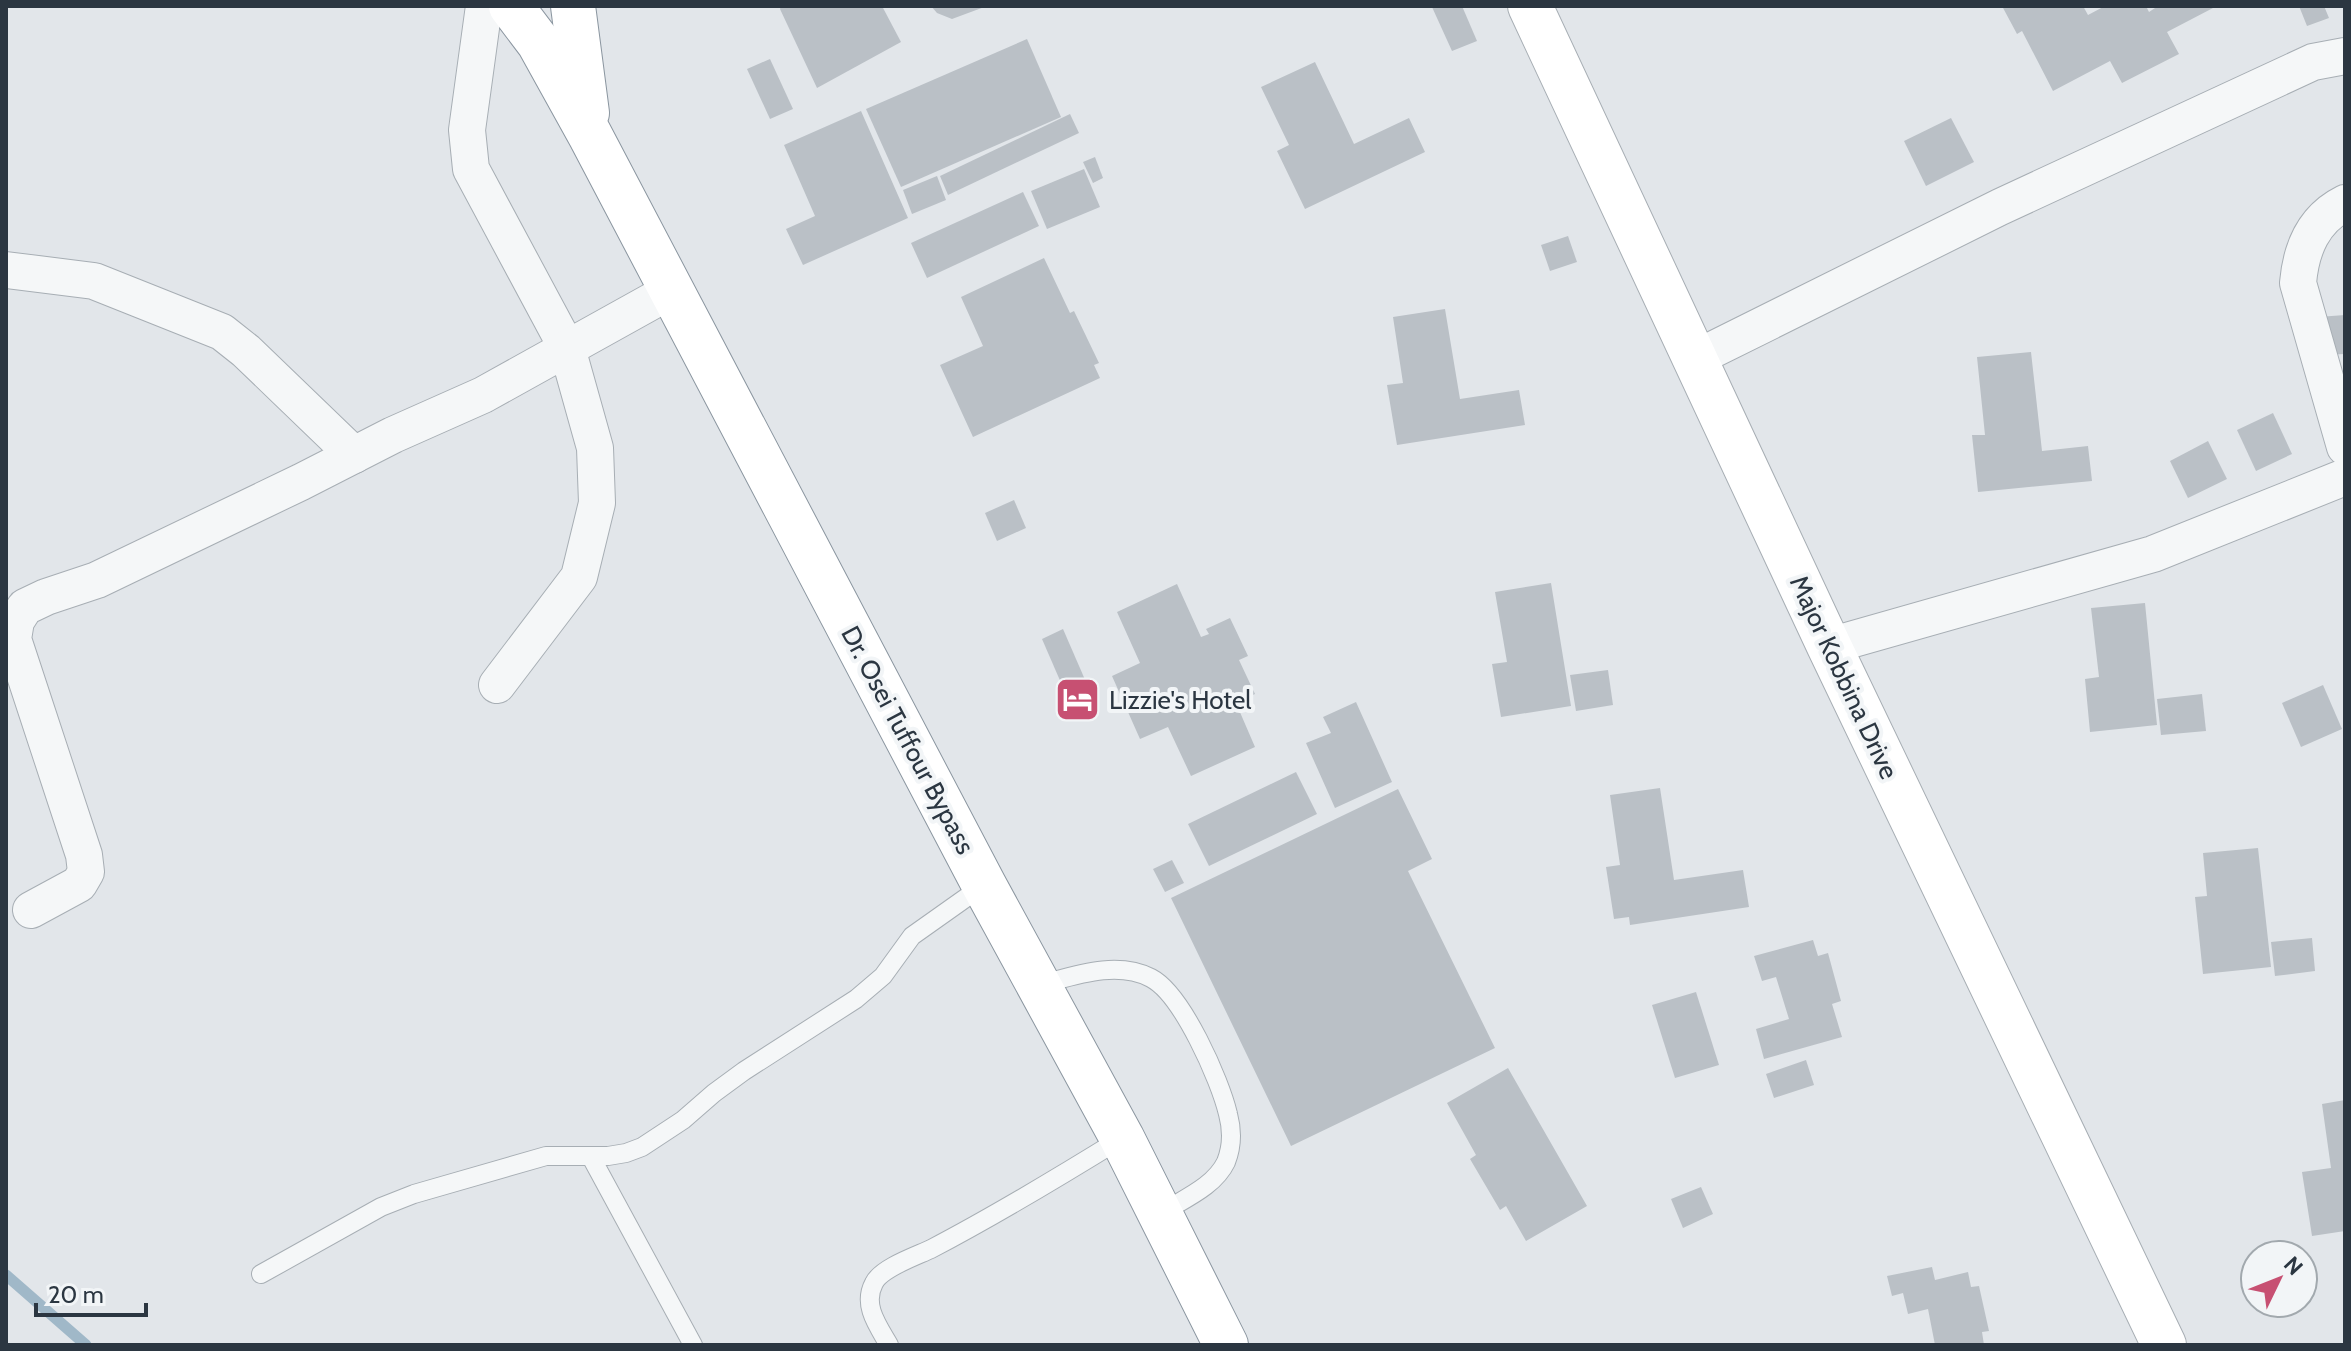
<svg xmlns="http://www.w3.org/2000/svg" width="2351" height="1351" font-family="Cabin,sans-serif">
	<rect width="100%" height="100%" fill="#e2e6ea"/>
	<g fill="none" stroke-linecap="round" stroke-linejoin="round">
		<!-- stream -->
		<path stroke="#a0b8c8" stroke-width="11" d="M6,1275L86,1345"/>
	</g>
	<!-- building -->
	<g fill="#bac0c6">
		<path d="M781,6H882L901,42L817,88L780,9Z"/>
		<path d="M931,6H987L952,19L937,13Z"/>
		<path d="M1435,6H1462L1477,41L1452,51L1432,7Z"/>
		<path d="M2002,6H2083L2088,15L2105,6H2146L2149,12L2158,6H2212L2213,8L2167,32L2179,54L2122,83L2110,61L2053,91L2022,31L2017,34Z"/>
		<path d="M2299,6H2324L2329,18L2307,26Z"/>
		<path d="M1027,39L1061,117L901,187L866,109Z"/>
		<path d="M770,59L793,109L770,119L747,69Z"/>
		<path d="M1315,62L1354,144L1409,118L1425,152L1305,209L1277,151L1289,145L1261,87Z"/>
		<path d="M861,111L908,218L803,265L786,229L815,216L784,145Z"/>
		<path d="M1070,114L1079,133L948,195L940,176Z"/>
		<path d="M1951,118L1974,162L1926,186L1904,141Z"/>
		<path d="M1095,157L1103,178L1093,183L1083,162Z"/>
		<path d="M1084,169L1100,207L1047,229L1031,191Z"/>
		<path d="M937,176L946,200L912,214L903,190Z"/>
		<path d="M1023,192L1039,226L927,278L911,243Z"/>
		<path d="M1568,236L1577,262L1550,271L1541,245Z"/>
		<path d="M1044,258L1070,313L1074,311L1099,363L1094,365L1100,378L973,437L940,365L983,346L961,297Z"/>
		<path d="M1445,309L1460,399L1519,390L1525,425L1397,445L1387,385L1403,383L1393,317Z"/>
		<path d="M2345,315V354L2321,355L2318,317Z"/>
		<path d="M2031,352L2042,451L2088,446L2092,481L1978,492L1972,435H1985L1977,357Z"/>
		<path d="M2273,413L2292,454L2256,471L2237,430Z"/>
		<path d="M2208,441L2227,479L2188,498L2170,461Z"/>
		<path d="M1014,500L1026,528L997,541L985,513Z"/>
		<path d="M1551,583L1571,706L1501,717L1492,664L1507,662L1495,592Z"/>
		<path d="M1177,584L1201,637L1209,634L1206,629L1230,618L1248,656L1239,660L1255,694L1236,703L1255,747L1191,776L1168,727L1140,739L1112,676L1140,663L1117,612Z"/>
		<path d="M2145,603L2157,725L2090,732L2085,679L2099,677L2091,608Z"/>
		<path d="M1063,629L1086,682L1065,692L1042,639Z"/>
		<path d="M1608,670L1613,705L1576,711L1570,675Z"/>
		<path d="M2323,685L2342,729L2301,747L2282,703Z"/>
		<path d="M2202,694L2206,731L2161,735L2157,699Z"/>
		<path d="M1356,702L1392,782L1335,808L1306,743L1331,733L1323,717Z"/>
		<path d="M1296,772L1317,814L1209,866L1188,824Z"/>
		<path d="M1660,788L1674,880L1743,870L1749,907L1630,925L1629,917L1614,919L1606,867L1620,865L1610,795Z"/>
		<path d="M1398,789L1432,859L1408,871L1495,1048L1291,1146L1171,898Z"/>
		<path d="M2258,848L2271,967L2203,974L2195,897L2207,896L2203,853Z"/>
		<path d="M1172,860L1184,883L1165,892L1153,869Z"/>
		<path d="M2312,938L2315,971L2275,976L2271,942Z"/>
		<path d="M1813,940L1818,956L1828,953L1841,1001L1832,1004L1842,1037L1764,1059L1756,1029L1789,1019L1776,977L1762,981L1754,956Z"/>
		<path d="M1696,992L1719,1065L1675,1078L1652,1005Z"/>
		<path d="M1806,1060L1814,1085L1774,1098L1766,1074Z"/>
		<path d="M1508,1068L1587,1206L1526,1241L1506,1206L1500,1210L1470,1159L1476,1155L1447,1103Z"/>
		<path d="M2345,1100V1231L2312,1236L2302,1172L2331,1168L2322,1104Z"/>
		<path d="M1701,1187L1713,1214L1683,1228L1671,1199Z"/>
		<path d="M1932,1267L1935,1280L1968,1272L1971,1287L1979,1286L1989,1331L1982,1332L1984,1345H1935L1928,1309L1908,1314L1903,1293L1892,1296L1887,1276Z"/>
	</g>
	<g fill="none" stroke-linecap="round" stroke-linejoin="round">
		<defs>
			<g id="lane">
				<path d="M1039,985C1074,976 1116,960 1151,978C1182,994 1220,1080 1228,1114C1232,1129 1232,1147 1226,1162C1214,1187 1183,1199 1160,1214"/>
				<path d="M591,1157L693,1345"/>
				<path d="M261,1274L381,1207L414,1194L546,1156H608L626,1153L642,1147L683,1120L714,1093L744,1071L856,999L883,976L912,936L984,885"/>
				<path d="M889,1345C878,1326 862,1305 874,1283C881,1268 916,1256 931,1249C996,1215 1059,1177 1122,1138"/>
			</g>
			<g id="street">
				<path d="M484,6L467,130L471,169L567,348L595,448L597,503L579,577L497,685"/>
				<path d="M2345,203C2313,219 2301,249 2298,283L2345,447"/>
				<path d="M6,270L94,281L222,332L246,351L354,455"/>
				<path d="M1694,359L2000,207L2313,62L2345,56"/>
				<path d="M1829,646L2153,554L2345,477"/>
				<path d="M31,910L79,884L86,872L84,855L13,639L16,621L25,607L46,597L97,580L301,482L393,435L483,395L672,290"/>
			</g>
			<path id="secondary" d="M1530,6L1829,646L2164,1345"/>
			<g id="highway">
				<path d="M511,6L539,43L590,135L984,885L1122,1138L1226,1345"/>
				<path d="M573,6L587,113"/>
			</g>
		</defs>
		<!-- lane casing -->
		<use href="#lane" stroke="#a7aeb4" stroke-width="20"/>
		<!-- street casing -->
		<use href="#street" stroke="#a7aeb4" stroke-width="38"/>
		<!-- secondary casing -->
		<use href="#secondary" stroke="#a7aeb4" stroke-width="46"/>
		<!-- highway casing -->
		<use href="#highway" stroke="#8b96a0" stroke-width="46"/>
		<!-- lane -->
		<use href="#lane" stroke="#f5f7f8" stroke-width="18"/>
		<!-- street -->
		<use href="#street" stroke="#f5f7f8" stroke-width="36"/>
		<!-- secondary -->
		<use href="#secondary" stroke="#fff" stroke-width="44"/>
		<!-- highway -->
		<use href="#highway" stroke="#fff" stroke-width="44"/>
	</g>
	<!-- icons -->
	<defs>
		<symbol id="hotel-square" viewBox="-11 -11 22 22"><rect x="-9" y="-9" width="18" height="18" rx="4" fill="#c75072" stroke="#f2f5f7"/><path d="M-6-4.5h1.5V1H6V5H4.5V3h-9V5H-6ZM-4 0a1.8 1.8 0 1 1 3.6 0ZM.5 0V-2.5h3Q6-2.5 6 0Z" fill="#fff"/></symbol>
	</defs>
	<g fill-rule="evenodd">
		<use href="#hotel-square" x="1052" y="674" width="51" height="51"/>
	</g>
	<g text-anchor="middle" stroke-width="8" stroke-linejoin="round" paint-order="stroke">
		<!-- street labels -->
		<g font-size="26" fill="#2b3641" stroke="#f2f5f7">
			<text transform="translate(1844 677) rotate(65)" y="9">Major Kobbina Drive</text>
			<text transform="translate(908 740) rotate(62)" y="9">Dr. Osei Tuffour Bypass</text>
		</g>
		<!-- poi labels -->
		<g font-size="26" fill="#2b3641" stroke="#f2f5f7" text-anchor="start">
			<text x="1109" y="709">Lizzie's Hotel</text>
		</g>
	</g>
	<!-- border -->
	<rect width="2351" height="1351" fill="none" stroke="#2b3641" stroke-width="16"/>
	<!-- north arrow -->
	<g transform="translate(2279 1279) rotate(47)"><circle r="38" fill="#f2f5f7" stroke="#a2a9ae" stroke-width="2"/>
	<path d="M0-6L14 30L0 20L-14 30Z" fill="#c75072"/>
	<text y="-12" font-size="22" font-weight="bold" text-anchor="middle" fill="#2b3641">N</text>
	</g>
	<!-- scale -->
	<path d="M36 1303v12h110v-12" fill="none" stroke="#2b3641" stroke-width="4"/>
	<text x="48" y="1303" font-size="24" fill="#2b3641" stroke="#f2f5f7" stroke-width="6" paint-order="stroke">20 m</text>
</svg>
